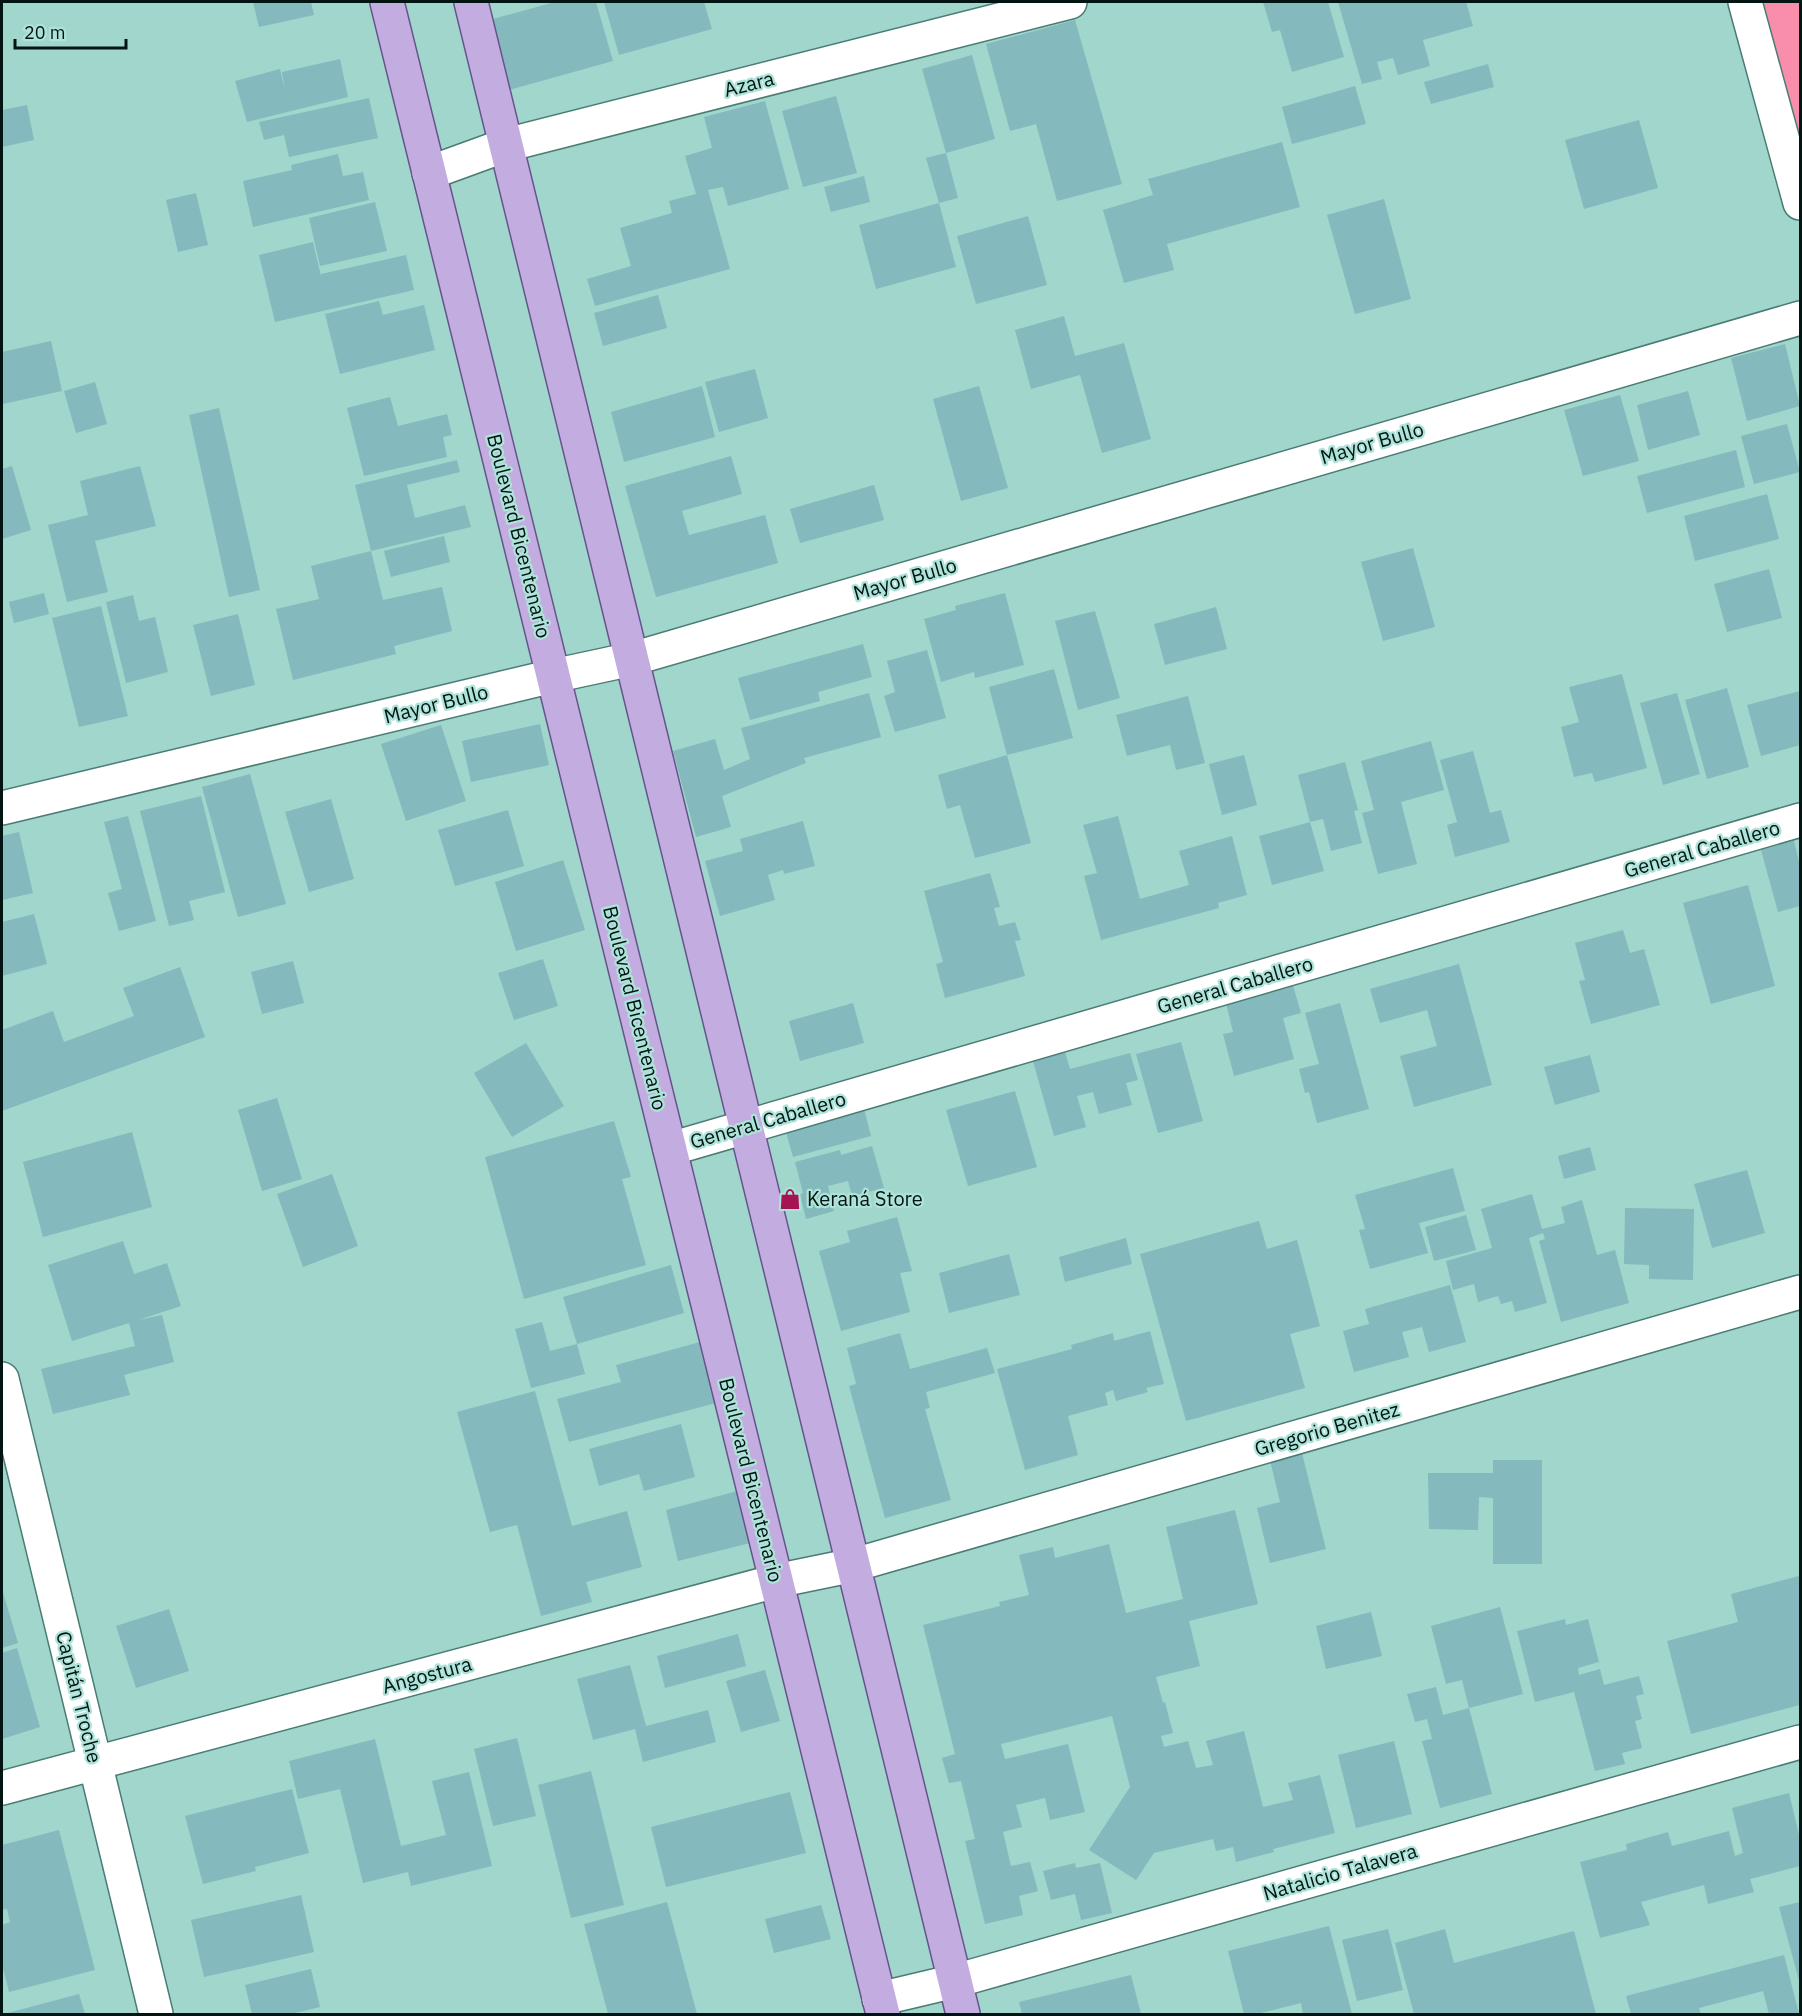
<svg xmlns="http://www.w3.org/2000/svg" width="1802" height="2016" font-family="'IBM Plex Sans',sans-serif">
	<rect width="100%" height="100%" fill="#a1d6cc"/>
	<!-- green -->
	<path fill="#f88eac" d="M1757,2H1800V170Z"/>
	<!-- building -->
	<g fill="#84b9bd">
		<path d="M253,2H311L314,15L259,27Z"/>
		<path d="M550,2H596L613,61L505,91L486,21L551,3Z"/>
		<path d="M604,2H704L712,29L619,55Z"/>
		<path d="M1263,2H1328L1344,57L1292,72L1280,30L1272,32Z"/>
		<path d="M1338,2H1466L1473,26L1423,40L1430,66L1398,75L1393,58L1377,62L1382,79L1362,84Z"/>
		<path d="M1075,20L1122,184L1057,201L1036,124L1010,131L986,44Z"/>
		<path d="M972,55L995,139L946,153L922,69Z"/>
		<path d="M340,59L348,97L247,122L235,81L280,69L285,90L282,72Z"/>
		<path d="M1488,64L1494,87L1431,104L1424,82Z"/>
		<path d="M1355,86L1366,124L1292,144L1282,107Z"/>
		<path d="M836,96L857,173L803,187L782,111Z"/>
		<path d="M369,98L378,138L289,157L284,135L264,140L259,122Z"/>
		<path d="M765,101L789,189L728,206L723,187L708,190L730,269L595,306L587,279L631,266L620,228L672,213L669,201L696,194L685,156L712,148L704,117Z"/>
		<path d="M27,105L34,140L2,147V110Z"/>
		<path d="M1639,120L1658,188L1584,209L1565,140Z"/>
		<path d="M1282,142L1300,207L1167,244L1174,270L1124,283L1103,210L1153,195L1148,179Z"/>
		<path d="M946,153L958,198L939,203L926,158Z"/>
		<path d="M338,154L343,176L363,172L369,200L253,227L243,181L292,170L291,165Z"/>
		<path d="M864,176L870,202L831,212L824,187Z"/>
		<path d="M196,193L208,245L178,252L166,200Z"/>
		<path d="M1384,199L1411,299L1355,314L1327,215Z"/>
		<path d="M375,202L387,251L320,266L309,218Z"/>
		<path d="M939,203L956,267L876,289L859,225Z"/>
		<path d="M1028,216L1047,285L976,304L957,236Z"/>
		<path d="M313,242L321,276V274L406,255L414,290L275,322L259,255Z"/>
		<path d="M658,295L667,328L603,346L594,313Z"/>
		<path d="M379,301L383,315L424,305L435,350L340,374L325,314Z"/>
		<path d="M1064,316L1075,356L1124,343L1151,439L1102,453L1080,375L1031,389L1015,330Z"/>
		<path d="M51,341L62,391L3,404L2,352Z"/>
		<path d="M1785,344L1800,406L1747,421L1731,358Z"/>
		<path d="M755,369L768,418L719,432L705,382Z"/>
		<path d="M95,382L107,424L76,433L64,391Z"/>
		<path d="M702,386L715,437L624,462L611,412Z"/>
		<path d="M979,386L1008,488L961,501L933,399Z"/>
		<path d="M1688,391L1700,435L1648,450L1637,405Z"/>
		<path d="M1620,395L1639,461L1583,476L1564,410Z"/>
		<path d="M390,397L398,426L447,414L452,435L443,437L447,457L364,476L347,408Z"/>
		<path d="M219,408L260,590L229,597L189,415Z"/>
		<path d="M1787,424L1800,472L1754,484L1741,436Z"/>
		<path d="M1736,450L1745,487L1647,513L1637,476Z"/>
		<path d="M731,456L742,494L682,511L689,535L765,515L778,563L656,597L625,486Z"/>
		<path d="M457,460L460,472L407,485L415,518L465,505L471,527L371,551L355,485Z"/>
		<path d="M12,466L31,530L2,539V469Z"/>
		<path d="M140,466L156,526L95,541L108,592L67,602L48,525L88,515L80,481Z"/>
		<path d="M874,485L884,520L800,543L790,509Z"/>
		<path d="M1767,494L1779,539L1695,561L1684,516Z"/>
		<path d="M444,536L450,562L391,577L384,551Z"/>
		<path d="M1413,548L1435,627L1383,641L1361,562Z"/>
		<path d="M371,551L383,600L442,587L452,631L394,646L396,654L293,680L276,609L319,599L311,566Z"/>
		<path d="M1769,569L1782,618L1727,632L1714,584Z"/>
		<path d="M44,593L49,614L14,623L9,602Z"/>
		<path d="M1005,593L1024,665L975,678L974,672L941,682L924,619L956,610L955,606Z"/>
		<path d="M133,595L139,621L155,617L168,672L126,683L106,602Z"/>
		<path d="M101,606L128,716L79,727L52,618Z"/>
		<path d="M1216,607L1227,649L1165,665L1154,624Z"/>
		<path d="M1095,611L1120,698L1078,710L1055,621Z"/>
		<path d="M238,614L255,685L211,696L193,625Z"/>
		<path d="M863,644L872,677L818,692L820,701L750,720L738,678Z"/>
		<path d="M927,650L946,718L895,732L884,696L895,692L887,661Z"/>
		<path d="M1054,669L1073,738L1007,755L989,687Z"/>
		<path d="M1622,674L1647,768L1595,782L1592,773L1574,777L1561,727L1579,722L1569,687Z"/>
		<path d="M1727,688L1749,767L1707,779L1685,700Z"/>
		<path d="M1800,691V745L1761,756L1747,705Z"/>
		<path d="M869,693L881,737L804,758L806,763L722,796L731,827L696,837L673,751L715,739L724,770L750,759L741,728Z"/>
		<path d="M1677,693L1700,774L1663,785L1640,703Z"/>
		<path d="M1188,696L1205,763L1176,770L1170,745L1127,756L1116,715Z"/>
		<path d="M540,724L549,765L471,782L462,741Z"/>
		<path d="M441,725L466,801L406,821L381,744Z"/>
		<path d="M1431,741L1444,790L1401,802L1417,864L1378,874L1362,813L1374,810L1361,761Z"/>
		<path d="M1473,751L1490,813L1501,810L1510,842L1455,857L1447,825L1457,822L1440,760Z"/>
		<path d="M1007,755L1031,843L975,858L960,805L947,809L938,775Z"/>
		<path d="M1244,755L1257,805L1222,815L1209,764Z"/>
		<path d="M1345,762L1358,810L1354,811L1362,843L1331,851L1323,819L1310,822L1324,871L1272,885L1259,836L1310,822L1298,775Z"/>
		<path d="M250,774L286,904L238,917L202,787Z"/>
		<path d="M201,796L225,892L189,901L194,920L169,926L140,811Z"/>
		<path d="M331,799L354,879L309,892L285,812Z"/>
		<path d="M508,810L524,866L455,886L438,830Z"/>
		<path d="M128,816L156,921L119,931L108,893L122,889L104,822Z"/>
		<path d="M1118,816L1140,899L1189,885L1179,851L1232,836L1247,895L1218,903L1219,908L1101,940L1084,876L1097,873L1083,825Z"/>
		<path d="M803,821L815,866L784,874L783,870L768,875L775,900L720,916L705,861L743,851L740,839Z"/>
		<path d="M19,832L33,893L2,900V836Z"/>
		<path d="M1794,841L1800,866V906L1778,912L1761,850Z"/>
		<path d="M563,860L585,930L516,951L495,882Z"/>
		<path d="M990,873L1000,907L994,908L999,926L1015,922L1021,940L1015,941L1025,976L945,998L936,964L943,962L924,891Z"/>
		<path d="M1748,885L1775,986L1711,1004L1683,903Z"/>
		<path d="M34,914L47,964L2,976V922Z"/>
		<path d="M1623,930L1630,953L1644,949L1660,1005L1591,1024L1579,981L1585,980L1575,943Z"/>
		<path d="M543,959L558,1006L514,1020L498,973Z"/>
		<path d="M293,961L304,1003L262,1014L251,972Z"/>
		<path d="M1459,964L1492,1085L1414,1107L1400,1056L1437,1046L1427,1010L1380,1023L1370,989Z"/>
		<path d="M180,967L205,1037L2,1111V1030L53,1011L64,1042L134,1016L123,988Z"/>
		<path d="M1290,975L1301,1013L1283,1018L1294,1059L1234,1076L1223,1034L1233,1032L1226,1003Z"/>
		<path d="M853,1003L864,1043L800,1061L789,1021Z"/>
		<path d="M1340,1003L1369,1109L1317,1123L1309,1092L1305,1093L1299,1069L1319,1064L1305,1013Z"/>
		<path d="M1181,1042L1203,1121L1158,1133L1136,1054Z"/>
		<path d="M526,1043L564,1106L512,1137L474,1073Z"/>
		<path d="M1063,1045L1070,1069L1130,1053L1138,1080L1126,1083L1132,1105L1099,1114L1093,1092L1077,1096L1086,1127L1054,1136L1031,1054Z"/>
		<path d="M1590,1055L1600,1092L1555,1105L1544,1067Z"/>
		<path d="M1015,1091L1037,1167L968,1186L946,1110Z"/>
		<path d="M861,1097L871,1136L793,1157L782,1118Z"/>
		<path d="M277,1098L302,1179L262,1191L238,1110Z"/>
		<path d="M614,1121L631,1177L622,1179L646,1265L524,1299L485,1157Z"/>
		<path d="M132,1132L152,1207L43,1237L23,1162Z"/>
		<path d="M872,1146L884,1188L852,1196L848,1181L828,1186L834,1211L806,1219L800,1194L803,1193L795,1162L840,1150L841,1155Z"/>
		<path d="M1590,1147L1596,1170L1564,1179L1558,1156Z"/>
		<path d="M1453,1168L1465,1211L1419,1223L1428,1253L1370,1269L1359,1230L1365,1229L1355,1195Z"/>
		<path d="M1747,1170L1765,1233L1712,1248L1694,1184Z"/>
		<path d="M332,1174L358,1246L303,1267L277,1194Z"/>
		<path d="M1532,1194L1542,1229L1565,1223L1561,1207L1582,1200L1597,1255L1615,1250L1629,1303L1561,1322L1539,1241L1545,1239L1543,1233L1529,1238L1547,1303L1515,1312L1512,1301L1501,1304L1498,1296L1478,1302L1474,1284L1453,1290L1446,1261L1492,1248L1481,1209Z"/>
		<path d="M1625,1208L1694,1209L1693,1280L1649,1279V1265L1624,1264Z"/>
		<path d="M1466,1215L1476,1250L1434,1261L1425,1227Z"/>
		<path d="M897,1217L912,1271L900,1273L910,1312L841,1331L819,1251L850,1242L847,1231Z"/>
		<path d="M1259,1221L1267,1249L1297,1240L1320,1326L1290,1334L1305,1388L1186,1421L1140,1254Z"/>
		<path d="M1126,1238L1132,1264L1065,1282L1059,1257Z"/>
		<path d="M123,1241L134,1274L167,1263L181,1306L138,1320L162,1315L174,1362L124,1375L130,1395L53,1414L41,1369L135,1346L129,1323L72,1341L48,1265Z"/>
		<path d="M1009,1254L1020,1295L949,1313L939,1273Z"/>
		<path d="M671,1265L684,1313L577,1344L585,1374L531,1388L515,1329L542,1322L550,1351L577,1344L563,1297Z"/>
		<path d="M1450,1285L1466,1342L1429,1352L1422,1327L1402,1332L1409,1357L1354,1372L1343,1331L1369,1324L1365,1309Z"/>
		<path d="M1150,1331L1164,1384L1146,1388L1148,1392L1116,1401L1113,1390L1105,1393L1108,1405L1068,1416L1078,1455L1025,1470L997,1369L1072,1349L1071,1345L1113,1333L1114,1341Z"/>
		<path d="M900,1333L910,1369L987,1348L995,1373L926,1392L930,1408L925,1409L951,1500L885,1518L849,1386L856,1384L847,1348Z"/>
		<path d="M700,1342L716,1403L569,1442L557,1399L621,1382L616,1365Z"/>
		<path d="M535,1391L572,1526L627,1511L642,1567L586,1582L592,1602L541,1616L517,1525L490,1532L457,1412Z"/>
		<path d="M681,1424L695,1477L644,1491L639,1474L599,1486L589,1449Z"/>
		<path d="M1302,1453L1326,1549L1270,1563L1257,1508L1280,1502L1270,1460Z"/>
		<path d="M1493,1460H1542V1564H1493V1498L1479,1497L1478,1530L1429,1529L1428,1473H1493Z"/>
		<path d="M745,1489L758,1541L678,1561L666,1510Z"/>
		<path d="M1235,1510L1258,1604L1189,1621L1200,1666L1156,1677L1163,1703L1165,1702L1173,1733L1161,1736L1164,1747L1188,1741L1196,1768L1213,1765L1206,1741L1244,1731L1263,1807L1293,1800L1288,1783L1320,1775L1335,1833L1273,1849L1274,1852L1236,1862L1233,1847L1216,1851L1213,1839L1154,1853L1136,1880L1089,1850L1130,1787L1112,1716L1001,1744L1005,1759L1068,1744L1085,1812L1050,1820L1045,1798L1016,1805L1022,1827L1003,1832L1011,1866L1030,1862L1038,1891L1019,1896L1023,1915L985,1924L965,1841L975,1839L961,1781L949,1783L942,1758L955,1754L923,1625L1000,1606L999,1602L1029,1595L1019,1555L1053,1547L1055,1558L1109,1544L1126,1613L1183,1599L1166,1527Z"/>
		<path d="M1799,1576L1800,1705L1691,1734L1667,1641L1738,1622L1731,1594Z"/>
		<path d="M2,1589L18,1643L2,1648Z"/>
		<path d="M1500,1607L1523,1694L1469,1708L1462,1680L1446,1684L1431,1626Z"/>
		<path d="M169,1609L189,1671L136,1688L116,1626Z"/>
		<path d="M1371,1612L1382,1656L1326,1669L1316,1626Z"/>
		<path d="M1565,1619L1566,1625L1588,1619L1599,1662L1578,1668L1579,1675L1600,1669L1604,1685L1639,1676L1644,1694L1636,1696L1642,1719L1635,1721L1642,1748L1622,1753L1625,1764L1595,1771L1574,1692L1535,1702L1517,1631Z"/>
		<path d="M738,1634L746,1666L665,1688L657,1656Z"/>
		<path d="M17,1648L40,1727L2,1739V1653Z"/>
		<path d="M630,1665L646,1726L708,1710L716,1742L643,1762L635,1729L593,1740L577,1679Z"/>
		<path d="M765,1670L780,1721L741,1732L726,1681Z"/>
		<path d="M1436,1687L1443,1715L1469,1708L1492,1794L1440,1808L1422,1741L1432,1739L1427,1719L1415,1722L1407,1694Z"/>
		<path d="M517,1738L536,1816L493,1826L474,1749Z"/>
		<path d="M375,1739L401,1846L446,1835L432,1781L469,1772L492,1866L411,1886L408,1872L363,1883L340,1789L298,1799L289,1761Z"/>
		<path d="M1394,1741L1412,1814L1356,1828L1338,1755Z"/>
		<path d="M591,1771L624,1905L571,1918L538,1785Z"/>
		<path d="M292,1789L309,1853L255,1867L256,1871L203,1884L185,1816Z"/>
		<path d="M790,1792L806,1853L666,1887L651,1827Z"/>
		<path d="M1789,1793L1800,1839V1866L1750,1879L1754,1892L1708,1904L1704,1885L1641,1902L1650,1925L1600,1938L1580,1862L1627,1850L1626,1844L1668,1832L1672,1846L1729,1831L1735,1856L1743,1853L1732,1808Z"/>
		<path d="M59,1830L95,1970L9,1992L2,1964V1925L10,1922L7,1909L2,1910V1845Z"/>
		<path d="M1075,1863L1076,1868L1100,1863L1112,1913L1081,1920L1075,1894L1051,1900L1043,1871Z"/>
		<path d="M301,1895L314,1952L204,1977L191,1920Z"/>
		<path d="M667,1902L697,2014H608L584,1924Z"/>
		<path d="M1800,1902V1984L1779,1907Z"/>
		<path d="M821,1905L831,1939L774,1953L765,1919Z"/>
		<path d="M1329,1926L1352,2014H1303L1301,2003L1257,2014H1244L1228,1951Z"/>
		<path d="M1388,1929L1403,1990L1357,2001L1342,1940Z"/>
		<path d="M1445,1929L1454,1963L1574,1931L1596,2014H1414L1395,1943Z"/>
		<path d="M1784,1955L1799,2014H1769L1763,1991L1699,2008L1701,2014H1631L1626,1996Z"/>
		<path d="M311,1969L320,2007L291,2014H252L245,1985Z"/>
		<path d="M1131,1975L1141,2014H1022L1019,2002Z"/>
		<path d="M79,1994L85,2014H4Z"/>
	</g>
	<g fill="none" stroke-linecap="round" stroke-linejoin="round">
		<defs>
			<g id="minor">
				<path d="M1745,2L1800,203"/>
				<path d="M429,173L506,145L1070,2"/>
				<path d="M2,808L553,676L632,659L1800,318"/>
				<path d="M670,1149L1800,820"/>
				<path d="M2,1379L156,2014"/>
				<path d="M2,1788L776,1581L854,1565L1800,1292"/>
				<path d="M879,1999L955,1981L1800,1742"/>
			</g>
			<g id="major">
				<path d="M387,2L883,2014"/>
				<path d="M471,2L963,2014"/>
			</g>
		</defs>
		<!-- minor casing -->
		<use href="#minor" stroke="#4a7c74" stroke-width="36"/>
		<!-- major casing -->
		<use href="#major" stroke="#65548b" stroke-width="36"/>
		<!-- minor -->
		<use href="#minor" stroke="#fff" stroke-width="33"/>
		<!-- major -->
		<use href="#major" stroke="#c3ade0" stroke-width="33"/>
	</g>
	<!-- icons -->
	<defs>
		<symbol id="shop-bare" viewBox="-9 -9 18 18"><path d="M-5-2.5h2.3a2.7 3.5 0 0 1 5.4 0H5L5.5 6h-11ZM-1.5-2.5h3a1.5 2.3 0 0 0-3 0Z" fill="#a51353" stroke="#aee3d9" stroke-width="2.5" paint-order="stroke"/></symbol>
	</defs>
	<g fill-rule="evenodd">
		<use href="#shop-bare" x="775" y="1184" width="30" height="30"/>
	</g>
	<g text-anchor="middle" stroke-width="4.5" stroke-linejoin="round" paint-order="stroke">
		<!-- street labels -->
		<g font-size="20" fill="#021512" stroke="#aee3d9">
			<text transform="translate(749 84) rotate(-14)" y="7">Azara</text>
			<text transform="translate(1372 443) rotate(-16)" y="7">Mayor Bullo</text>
			<text transform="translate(519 536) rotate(76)" y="7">Boulevard Bicentenario</text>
			<text transform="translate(905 579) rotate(-16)" y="7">Mayor Bullo</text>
			<text transform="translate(436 704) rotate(-14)" y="7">Mayor Bullo</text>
			<text transform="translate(1702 849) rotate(-16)" y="7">General Caballero</text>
			<text transform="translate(1235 985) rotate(-16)" y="7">General Caballero</text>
			<text transform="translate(635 1008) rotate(76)" y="7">Boulevard Bicentenario</text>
			<text transform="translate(768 1120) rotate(-16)" y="7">General Caballero</text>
			<text transform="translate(1327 1429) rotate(-16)" y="7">Gregorio Benitez</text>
			<text transform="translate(751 1480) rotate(76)" y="7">Boulevard Bicentenario</text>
			<text transform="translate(427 1675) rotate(-15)" y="7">Angostura</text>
			<text transform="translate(79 1697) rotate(76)" y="7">Capitán Troche</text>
			<text transform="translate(1340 1872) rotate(-16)" y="7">Natalicio Talavera</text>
		</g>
		<!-- poi labels -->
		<g font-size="20" fill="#021512" stroke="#aee3d9" text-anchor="start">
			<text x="807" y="1206">Keraná Store</text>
		</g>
	</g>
	<!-- border -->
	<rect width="1802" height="2016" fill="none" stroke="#021512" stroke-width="6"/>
	<!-- scale -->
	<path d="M15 39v9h111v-9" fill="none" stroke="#021512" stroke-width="3"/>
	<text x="24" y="39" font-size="18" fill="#021512" stroke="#aee3d9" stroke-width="4.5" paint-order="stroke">20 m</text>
</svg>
